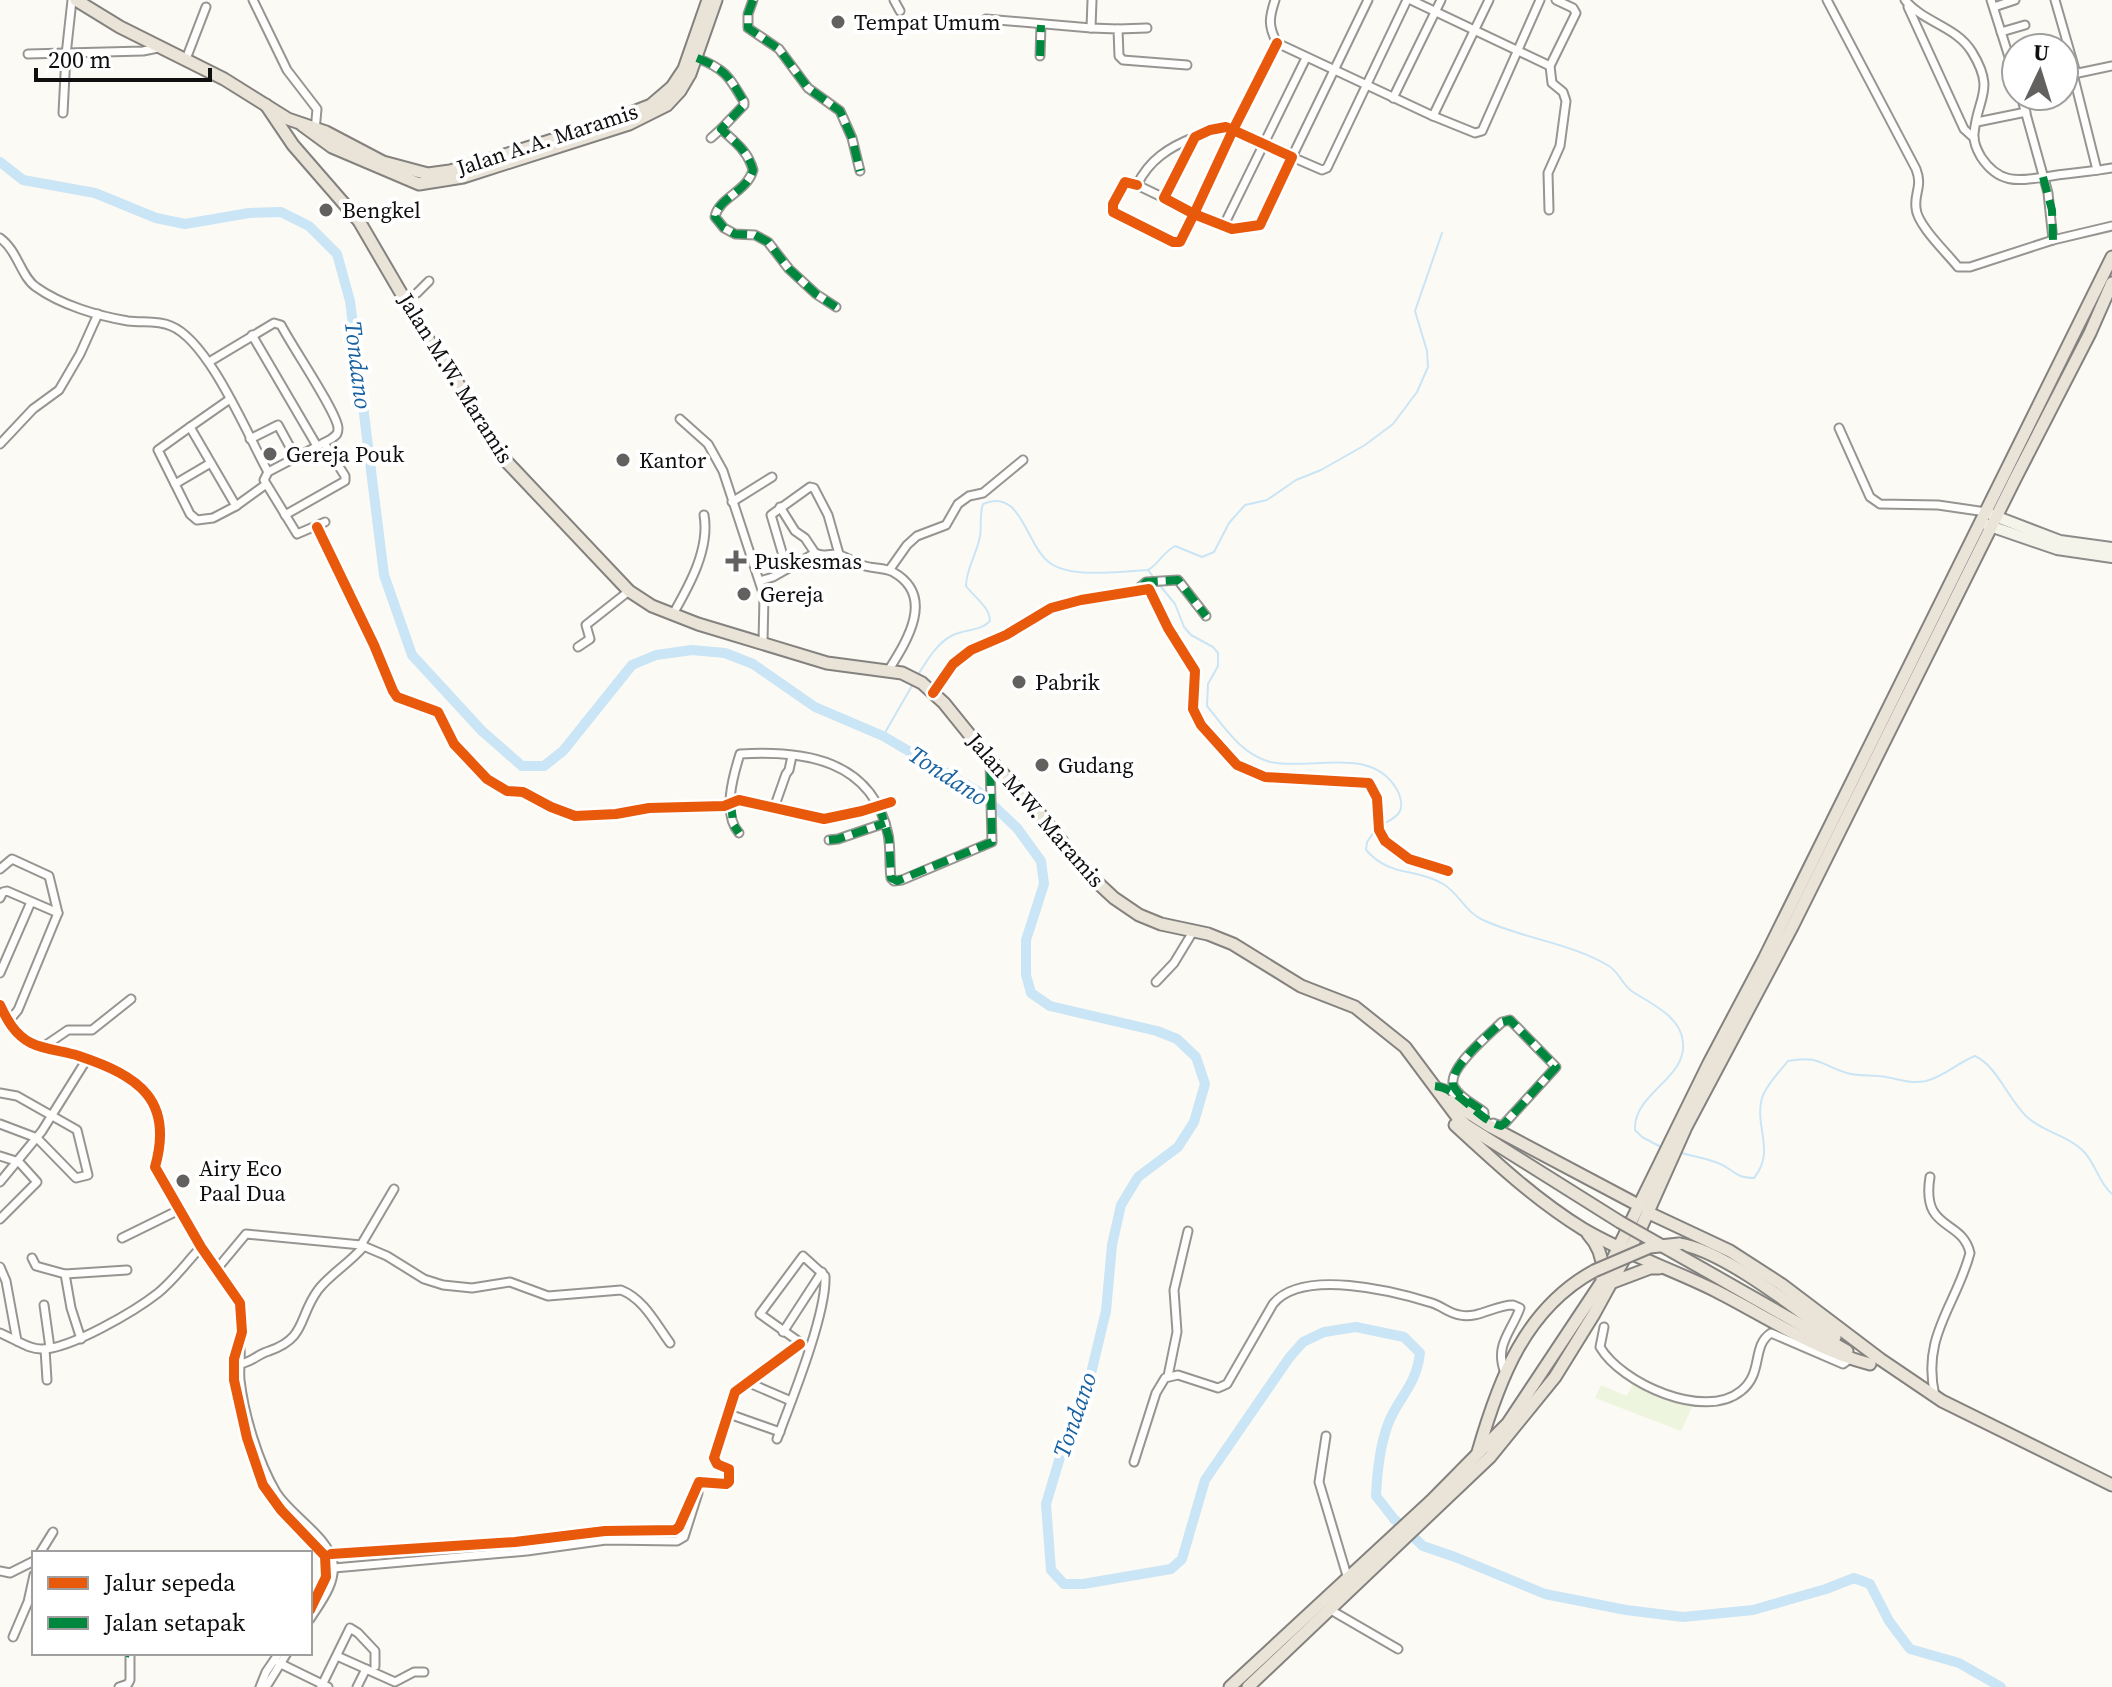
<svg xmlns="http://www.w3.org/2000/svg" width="2112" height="1687" font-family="'Source Serif 4',serif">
	<rect width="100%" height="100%" fill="#fcfaf4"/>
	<!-- pitch -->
	<path fill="#eef5de" d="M1633,1384L1650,1392L1693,1405L1681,1431L1595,1398L1601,1385L1627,1396Z"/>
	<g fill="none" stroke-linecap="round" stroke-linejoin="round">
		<!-- stream -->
		<g stroke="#cae5f5" stroke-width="2">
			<path d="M1148,570L1154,578"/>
			<path d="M1158,583L1175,604L1184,627L1191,635L1213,647L1218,653V666L1208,684L1207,706C1225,728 1241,754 1270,762C1311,771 1370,745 1396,788C1400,794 1403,804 1400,811C1397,818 1387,822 1381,825"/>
			<path d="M918,675C927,660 938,642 953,635C966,629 981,631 990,621C990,607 974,597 966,586C966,569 977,554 980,536C982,525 979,515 983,504C1022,487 1025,545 1050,563C1072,579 1121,571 1148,570C1159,564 1161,554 1175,546L1202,557L1214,552L1229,523L1245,505L1267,500L1296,480L1321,470L1365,445L1393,424L1417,392L1428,367L1427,351L1415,311L1442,233"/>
			<path d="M883,736L913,684"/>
			<path d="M1376,829L1367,842L1366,850C1391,878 1414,867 1443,884C1459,893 1465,912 1483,920C1524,939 1571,943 1609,966C1620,973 1622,985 1633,992C1652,1004 1681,1017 1683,1042C1687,1079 1633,1093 1635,1130L1642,1137L1661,1147"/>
			<path d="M1678,1152C1691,1156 1705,1158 1718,1163C1734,1169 1734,1178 1754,1178C1776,1151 1754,1127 1762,1098C1766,1085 1780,1071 1788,1061C1819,1055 1821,1065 1847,1073C1857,1076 1867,1075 1878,1076C1895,1077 1907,1085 1926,1081C1945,1076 1957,1063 1975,1056C1997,1066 2008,1099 2027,1117C2043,1132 2070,1136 2085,1153C2096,1165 2099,1183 2112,1194"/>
		</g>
		<!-- river -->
		<path stroke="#cae5f5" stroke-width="10" d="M0,162L23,180L95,193L156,218L185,224L249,213L281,212L309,226L337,254L350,301L384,575L412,655L482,731L522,766H544L563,751L632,665L656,655L692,650L725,653L753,664L815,707L883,736L979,792L1017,828L1041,861L1044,884L1026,940V975L1031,993L1050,1006L1157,1031L1177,1039L1196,1057L1205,1084L1194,1122L1178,1147L1138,1177L1121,1205L1112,1245L1106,1311L1082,1411L1061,1454L1046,1504L1051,1570L1064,1584H1083L1171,1569L1182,1559L1205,1480L1289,1358L1303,1342L1324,1332L1356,1327L1404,1337L1420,1353C1416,1388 1396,1399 1387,1427C1379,1450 1377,1473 1376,1496L1394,1519L1423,1546L1455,1557L1545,1594L1626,1610L1683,1617L1753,1610L1826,1589L1854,1578L1870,1584L1889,1621L1910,1649L1959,1663L2001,1687"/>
		<defs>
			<g id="minor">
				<path d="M253,0L287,70L317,109L315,131"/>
				<path d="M753,0L748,14V28L779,49L808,88L840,111L852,138L860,171"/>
				<path d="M894,0L900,11"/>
				<path d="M1092,0L1091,28L1118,29L1119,56L1123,60L1187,65"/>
				<path d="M1275,0C1269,18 1268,26 1277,43L1433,116L1489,0"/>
				<path d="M1368,0L1292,157L1322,170L1327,168L1407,0"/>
				<path d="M1411,0L1550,66L1576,13L1573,8L1556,0"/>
				<path d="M1827,0L1916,169C1923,187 1914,192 1916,208C1917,225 1947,253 1958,267H1970L2053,240L2112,226"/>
				<path d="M1905,0C1924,23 1956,26 1972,52C1996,91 1977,97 1974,134C1973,142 1977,150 1981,157C1999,184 2017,181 2045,177C2068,173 2090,172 2112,168"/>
				<path d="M1991,0L2016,79"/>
				<path d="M2055,0L2076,73"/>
				<path d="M1908,7L1964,129L1974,138"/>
				<path d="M1994,7L2015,0"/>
				<path d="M986,19L1091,28"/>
				<path d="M1118,29L1147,28"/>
				<path d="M2001,32L2025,25"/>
				<path d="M28,54L143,51L158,48"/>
				<path d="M1040,56L1041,25"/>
				<path d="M697,58C725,69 729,76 744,102V105L721,129C735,142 748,151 753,170C747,192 718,198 715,217L724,228L735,234L755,235L768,242L789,269L816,294L836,307"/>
				<path d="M186,59L206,7"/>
				<path d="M2073,74L2097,170"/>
				<path d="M2064,76L2112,66"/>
				<path d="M2021,96L2048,193L2053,240"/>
				<path d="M1393,98L1441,0"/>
				<path d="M63,113L66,55L72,0"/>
				<path d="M1433,116L1475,133L1482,131L1540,0"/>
				<path d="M1977,122L2026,112"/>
				<path d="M711,138L721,129"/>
				<path d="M1137,185L1125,182L1113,204V212L1173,242H1180L1194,214L1164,198L1195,137L1210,130L1226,127L1233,130L1194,214L1232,229L1260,225L1292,157L1233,130L1277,43"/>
				<path d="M1164,198L1137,185C1149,160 1169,147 1195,137"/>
				<path d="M1549,210L1548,173L1560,146L1566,101L1563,92L1552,83L1550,66"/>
				<path d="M1223,227L1306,58"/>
				<path d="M0,238C18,251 21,277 36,287C61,305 98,316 128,321C142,323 157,320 171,326C209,341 248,436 268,472"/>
				<path d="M405,298L417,293L429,281"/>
				<path d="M252,335L317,446"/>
				<path d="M209,362L274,323L281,325C291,345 337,412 338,428C338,435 336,435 331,439L268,472L264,480L297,534L325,522"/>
				<path d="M230,399L190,427L236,506L265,485"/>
				<path d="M680,419L708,444L723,471L764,596L763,642"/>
				<path d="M190,427L158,450L190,514L197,520L213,518L236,506"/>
				<path d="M1839,428L1870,497L1880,504L1938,505L1986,512"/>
				<path d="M250,439L278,425L296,458"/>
				<path d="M0,444L33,409L59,390L80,354L98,314"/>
				<path d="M175,484L209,464"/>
				<path d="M732,502L772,477"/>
				<path d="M780,507L795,531L805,538L815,553"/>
				<path d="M285,515L345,481V476L324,443"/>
				<path d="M317,527L374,645L393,691L397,697L438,712L454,744L487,779L507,791L523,792L551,807L575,816L616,814L649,808L724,806L739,800L824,819L862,811L891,802"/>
				<path d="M787,569L771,515L810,487L814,488L828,515L839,554"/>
				<path d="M890,569L907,545L917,536L946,525L958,504L969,496L983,493L1023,460"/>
				<path d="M760,581L773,577L815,553C825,558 829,552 839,555C847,557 855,563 862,565C872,569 884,567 893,572C936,596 907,641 888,671"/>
				<path d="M1138,589L1146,582L1178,580L1206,616"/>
				<path d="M673,614C689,586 710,549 704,515"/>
				<path d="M578,647L590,639L586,625L629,591"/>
				<path d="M933,693L953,664L971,650L1006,635L1051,608L1081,600L1149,589L1168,628L1195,671L1193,709L1201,725L1237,765L1265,777L1369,783L1377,798L1379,830L1385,841L1409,859L1448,871"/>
				<path d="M774,808L786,774L789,770L792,756"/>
				<path d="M739,833C722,814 733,776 740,754C805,750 872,760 888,834C891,848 889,863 891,878L894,881L902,880L992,842L990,761"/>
				<path d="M829,840L838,839L885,823"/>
				<path d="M0,869L12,859L49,876L58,913L18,1010L8,1022"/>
				<path d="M0,898L3,892L7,891L58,913"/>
				<path d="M0,973L31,902"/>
				<path d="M1156,982L1174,963L1194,930"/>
				<path d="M0,1005C7,1020 15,1035 31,1043C45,1050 64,1051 79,1056C139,1076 174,1100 155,1167L201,1247L240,1303L242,1332L234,1359V1380L247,1438L263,1485L281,1510L325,1556L326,1577L310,1610"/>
				<path d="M43,1047L68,1030H92L131,999"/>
				<path d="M1435,1086L1451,1091L1473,1110"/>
				<path d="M0,1093L17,1096L77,1130L88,1175L76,1178L37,1138L0,1124"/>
				<path d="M1484,1117V1112C1474,1104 1461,1099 1454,1087C1445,1070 1491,1033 1502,1022L1510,1020L1556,1067L1505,1123L1501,1126L1493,1123"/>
				<path d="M0,1156L19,1162L37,1182L0,1219"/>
				<path d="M1930,1177C1921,1232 1962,1218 1970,1253C1956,1306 1921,1336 1935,1396"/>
				<path d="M0,1182L42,1131L87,1059"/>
				<path d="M122,1238L181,1209"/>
				<path d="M361,1245L394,1189"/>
				<path d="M32,1258L36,1266L65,1274L127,1270"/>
				<path d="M0,1267L6,1281L17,1341C25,1345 32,1349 41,1349C69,1350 135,1311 158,1293C174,1280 187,1262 201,1247"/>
				<path d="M216,1270L246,1234L361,1245L387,1256L424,1279L443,1285L472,1288L510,1282L548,1296L621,1290C644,1299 656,1324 670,1343"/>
				<path d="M65,1274L71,1308L81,1339"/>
				<path d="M44,1305L50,1348"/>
				<path d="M1604,1327L1600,1347C1621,1383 1704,1421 1741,1391C1764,1373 1751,1346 1771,1333L1843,1364L1850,1359"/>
				<path d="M783,1332L822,1272"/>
				<path d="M0,1333L17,1341"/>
				<path d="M45,1349L47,1380"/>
				<path d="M240,1349C241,1359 239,1370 240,1380C244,1414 258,1462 276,1492C289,1514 330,1538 333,1563C336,1584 320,1603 310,1619"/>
				<path d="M240,1364C252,1362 258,1354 269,1351C307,1338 298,1317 318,1290C329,1275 350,1263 364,1246"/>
				<path d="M1168,1376L1177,1332L1174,1290L1188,1231"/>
				<path d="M747,1382L791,1401"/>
				<path d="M729,1414L780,1432"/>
				<path d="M1326,1436L1319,1482L1348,1579"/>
				<path d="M777,1439C791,1402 827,1313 825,1276L803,1256L760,1314L808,1348"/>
				<path d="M1134,1462L1156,1393L1165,1378L1178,1375L1218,1388L1227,1384L1273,1304C1302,1268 1394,1291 1432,1303C1442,1306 1450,1314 1460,1315C1478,1319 1495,1305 1513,1305L1520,1308C1511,1333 1494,1345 1505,1373"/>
				<path d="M40,1553L53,1532"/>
				<path d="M331,1554L515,1542L605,1531L675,1530L679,1527L699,1482L726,1484L729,1482V1469L717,1464L714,1458L735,1392L800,1344"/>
				<path d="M334,1568L527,1551L606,1540L677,1541L684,1537L698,1493L696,1489"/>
				<path d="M0,1571L10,1573L34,1561"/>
				<path d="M1329,1609L1398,1649"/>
				<path d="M13,1637L28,1602L34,1575"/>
				<path d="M337,1656L395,1682L414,1672H424"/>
				<path d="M279,1663L328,1687"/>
				<path d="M119,1687L128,1684L130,1680V1653"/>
				<path d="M260,1687L266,1672L279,1653"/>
				<path d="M266,1687L287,1653"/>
				<path d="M321,1687L350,1628L358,1633L375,1651V1666"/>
				<path d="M357,1687L366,1669"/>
			</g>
			<g id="secondary">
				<path d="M1992,515L2060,541L2112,548"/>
				<path d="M1987,525L2057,549L2112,557"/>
			</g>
			<g id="trunk">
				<path d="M76,0L120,27L224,79L288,119L326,132L383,162L428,174L450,171L495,158L600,125L651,105L672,87L684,69L708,0"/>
				<path d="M266,105L293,145L359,221L429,341L450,370L489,437L507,462L629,591L652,606L698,624L827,663L902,673L922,683L944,703L990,760L1036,809L1085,871L1114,898L1139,915L1161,924L1208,934L1233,944L1301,986L1355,1007L1405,1047L1458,1118L1467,1126L1620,1222"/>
				<path d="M302,125L332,147L419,184L463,177L629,124L667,105L680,91L690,74L716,0"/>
				<path d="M1450,1101L1491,1127L1640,1206"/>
				<path d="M1455,1125C1495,1162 1536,1200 1583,1229C1625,1254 1672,1269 1716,1291C1767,1317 1815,1350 1870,1364"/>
				<path d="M1649,1213L1730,1251L1781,1284L1880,1359L1942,1401L2112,1485"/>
				<path d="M1588,1234C1599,1246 1604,1260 1602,1277"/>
				<path d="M1679,1244C1721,1249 1798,1310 1835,1337"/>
				<path d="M1703,1269L1847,1351"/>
				<path d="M1613,1282L1650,1268H1659"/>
				<path d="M1478,1452C1499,1379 1525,1309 1594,1271"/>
				<path d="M1230,1687L1431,1501L1508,1423L1601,1283L1709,1063L1764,959L2112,257"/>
				<path d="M1248,1687L1490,1457L1555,1377L1594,1314L1640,1230L1686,1127L1792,927L2015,479L2090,333L2112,283"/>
			</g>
		</defs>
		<!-- minor casing -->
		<use href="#minor" stroke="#969592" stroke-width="11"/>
		<!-- secondary casing -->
		<use href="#secondary" stroke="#8c8b89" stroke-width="14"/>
		<!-- trunk casing -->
		<use href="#trunk" stroke="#83827f" stroke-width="15"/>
		<!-- minor -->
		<use href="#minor" stroke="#fffefd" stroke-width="7"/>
		<!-- secondary -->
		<use href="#secondary" stroke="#f5f4eb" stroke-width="10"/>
		<!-- trunk -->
		<use href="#trunk" stroke="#eae4d8" stroke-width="11"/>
		<defs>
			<g id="trunk-bridge">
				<path d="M1620,1222L1703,1269"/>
				<path d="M1594,1271L1650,1247L1679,1244"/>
			</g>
		</defs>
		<!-- trunk-bridge casing -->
		<use href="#trunk-bridge" stroke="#83827f" stroke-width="15" stroke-linecap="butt"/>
		<!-- trunk-bridge -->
		<use href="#trunk-bridge" stroke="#eae4d8" stroke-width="11"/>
		<!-- quiet -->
		<g stroke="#00873e" stroke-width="8" stroke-dasharray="16 8" stroke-linecap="butt">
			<path d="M753,0L748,14V28L779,49L808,88L840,111L852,138L860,171"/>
			<path d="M1040,56L1041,25"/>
			<path d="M697,58C725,69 729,76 744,102V105L721,129C735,142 748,151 753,170C747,192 718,198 715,217L724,228L735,234L755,235L768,242L789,269L816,294L836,307"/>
			<path d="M2043,177L2052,210L2053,240"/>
			<path d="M1143,585L1146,582L1178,580L1206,616"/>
			<path d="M731,802L733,824L739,833"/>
			<path d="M879,805L889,838L891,878L897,881L992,842L990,760"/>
			<path d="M829,840L838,839L885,823"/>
			<path d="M1435,1086C1461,1089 1476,1119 1501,1126L1505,1123L1556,1067L1510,1020L1502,1022C1491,1033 1445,1070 1454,1087C1461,1099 1474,1104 1484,1112V1117"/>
			<path d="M127,1653L130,1654"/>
		</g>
		<defs>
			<g id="cycleway">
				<path d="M1137,185L1125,182L1113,204V212L1173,242H1180L1194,214L1164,198L1195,137L1210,130L1226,127L1233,130L1194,214L1232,229L1260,225L1292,157L1233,130L1277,43"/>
				<path d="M317,527L374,645L393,691L397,697L438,712L454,744L487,779L507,791L523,792L551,807L575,816L616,814L649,808L724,806L739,800L824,819L862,811L891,802"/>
				<path d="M933,693L953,664L971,650L1006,635L1051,608L1081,600L1149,589L1168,628L1195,671L1193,709L1201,725L1237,765L1265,777L1369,783L1377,798L1379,830L1385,841L1409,859L1448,871"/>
				<path d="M0,1005C7,1020 15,1035 31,1043C45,1050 64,1051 79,1056C139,1076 174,1100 155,1167L201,1247L240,1303L242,1332L234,1359V1380L247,1438L263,1485L281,1510L325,1556L326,1577L310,1610"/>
				<path d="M331,1554L515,1542L605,1531L675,1530L679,1527L699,1482L726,1484L729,1482V1469L717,1464L714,1458L735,1392L800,1344"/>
			</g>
		</defs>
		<!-- cycleway casing -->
		<use href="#cycleway" stroke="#fff" stroke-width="15"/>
		<!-- cycleway -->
		<use href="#cycleway" stroke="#e8590c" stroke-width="10"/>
	</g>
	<!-- markers -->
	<g fill="#62615f" stroke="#fff" stroke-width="3">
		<circle cx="838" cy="22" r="8"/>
		<circle cx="326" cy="210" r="8"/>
		<circle cx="270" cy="454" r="8"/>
		<circle cx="623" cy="460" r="8"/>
		<path d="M732 549h8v8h8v8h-8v8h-8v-8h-8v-8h8z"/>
		<circle cx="744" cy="594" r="8"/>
		<circle cx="1019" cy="682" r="8"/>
		<circle cx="1042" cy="765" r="8"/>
		<circle cx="183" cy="1181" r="8"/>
	</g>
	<g text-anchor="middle" stroke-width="8" stroke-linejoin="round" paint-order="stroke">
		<!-- poi labels -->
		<g font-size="22" fill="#0f0f0f" stroke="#fff" text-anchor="start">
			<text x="854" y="30">Tempat Umum</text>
			<text x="342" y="218">Bengkel</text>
			<text x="286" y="462">Gereja Pouk</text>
			<text x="639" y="468">Kantor</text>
			<text x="754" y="569">Puskesmas</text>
			<text x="760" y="602">Gereja</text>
			<text x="1035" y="690">Pabrik</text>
			<text x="1058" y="773">Gudang</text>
			<text x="199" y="1176">Airy Eco<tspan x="199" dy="25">Paal Dua</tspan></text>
		</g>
		<!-- street labels -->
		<g font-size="22" fill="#0f0f0f" stroke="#fff">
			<text transform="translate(547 139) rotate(-18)" y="8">Jalan A.A. Maramis</text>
			<text transform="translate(456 378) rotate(58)" y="8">Jalan M.W. Maramis</text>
			<text transform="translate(1036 810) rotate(49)" y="8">Jalan M.W. Maramis</text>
		</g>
		<!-- water labels -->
		<g font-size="24" font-style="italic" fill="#1862a1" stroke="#fff">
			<text transform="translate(358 365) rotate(83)" y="8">Tondano</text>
			<text transform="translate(948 776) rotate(33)" y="8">Tondano</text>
			<text transform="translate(1075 1415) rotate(-71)" y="8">Tondano</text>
		</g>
	</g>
	<!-- legend -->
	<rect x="32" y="1551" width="280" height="104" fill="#ffffff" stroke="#9f9f9f" stroke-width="2"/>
	<rect x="48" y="1577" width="40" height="12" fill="#e8590c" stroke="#9f9f9f" stroke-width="2"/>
	<text x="104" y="1591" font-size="24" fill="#0f0f0f">Jalur sepeda</text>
	<rect x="48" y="1617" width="40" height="12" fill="#00873e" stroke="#9f9f9f" stroke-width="2"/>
	<text x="104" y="1631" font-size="24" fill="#0f0f0f">Jalan setapak</text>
	<!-- north arrow -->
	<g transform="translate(2040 72) rotate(4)"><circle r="38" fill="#ffffff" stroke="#9f9f9f" stroke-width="2"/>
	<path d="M0-6L14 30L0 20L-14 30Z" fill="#62615f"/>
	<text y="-12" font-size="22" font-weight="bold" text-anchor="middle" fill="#0f0f0f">U</text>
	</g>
	<!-- scale -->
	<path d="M36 68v12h174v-12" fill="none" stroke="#0f0f0f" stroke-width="4"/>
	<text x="48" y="68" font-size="24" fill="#0f0f0f" stroke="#ffffff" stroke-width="6" paint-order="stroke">200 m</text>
</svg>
